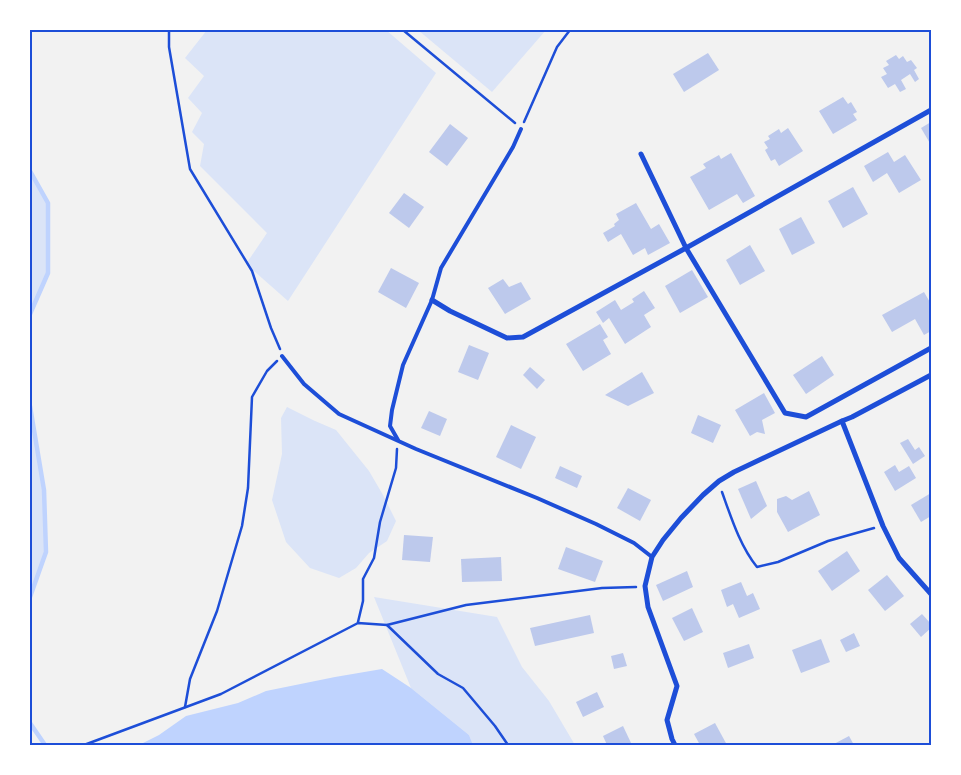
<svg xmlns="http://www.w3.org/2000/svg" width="961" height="775" font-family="'DejaVu Sans',sans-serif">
	<rect width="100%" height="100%" fill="#f2f2f2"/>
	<!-- green -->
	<g fill="#dbe4f7">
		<path d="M207,30H386L436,73L288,301L246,264L267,233L200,166L204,144L192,132L202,113L188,98L204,76L185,58Z"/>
		<path d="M418,30H546L492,92Z"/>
		<path d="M30,171L48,203V273L30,314Z"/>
		<path d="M30,406L44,490L46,552L30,597Z"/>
		<path d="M287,407L315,421L336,430L369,471L383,495L396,521L387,541L369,553L356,568L339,578L310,568L286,542L272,500L282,454L281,418Z"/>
		<path d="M374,597L497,617L522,667L549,701L575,745H473L469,735L411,688Z"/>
	</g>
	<!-- water -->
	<path fill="#bfd3fe" d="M382,669L411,688L469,735L473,745H139L159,735L186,716L238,703L266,691L335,677Z"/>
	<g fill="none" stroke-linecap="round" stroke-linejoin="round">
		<!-- stream -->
		<g stroke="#bfd3fe" stroke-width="4.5">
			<path d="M30,171L48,203V273L30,314"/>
			<path d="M30,406L44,490L46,552L30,597"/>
			<path d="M30,723L45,745"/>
		</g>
	</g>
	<!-- building -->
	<g fill="#bdc9ec">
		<path d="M708,53L719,70L684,92L673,74Z"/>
		<path d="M896,55L899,59L903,56L907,62L911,60L917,68L914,70L919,79L915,82L910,74L901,80L906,89L900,92L895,84L888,88L881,77L887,74L883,68L889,65L886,61Z"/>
		<path d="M843,97L848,104L851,102L857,112L853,114L857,120L833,134L819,111Z"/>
		<path d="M931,122V145L921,128Z"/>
		<path d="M450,124L468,138L447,166L429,152Z"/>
		<path d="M788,128L803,151L779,166L775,159L771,161L765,150L768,148L764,142L770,139L768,136L779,129L781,133Z"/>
		<path d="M888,152L894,162L905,155L921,180L899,193L887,173L873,182L864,166Z"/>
		<path d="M731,153L755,196L743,203L737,194L709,210L690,177L706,168L703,164L719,155L721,159Z"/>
		<path d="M853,187L868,214L843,228L828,201Z"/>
		<path d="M404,193L424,207L409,228L389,213Z"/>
		<path d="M636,203L651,229L659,224L670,243L648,255L645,248L633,255L621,234L608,242L603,233L615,226L614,224L619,220L616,214Z"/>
		<path d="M801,217L815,243L792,255L779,229Z"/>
		<path d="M750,245L765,271L740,285L726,260Z"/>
		<path d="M391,268L419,283L406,308L378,292Z"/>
		<path d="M692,270L708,297L680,313L665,286Z"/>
		<path d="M503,279L509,287L521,282L531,299L505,314L488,288Z"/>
		<path d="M644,291L655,308L644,315L651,327L625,344L609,318L603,323L596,312L615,300L621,310L634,302L632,299Z"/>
		<path d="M924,292L931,304V321L929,323L931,326V331L924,335L915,319L892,332L882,315Z"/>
		<path d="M600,324L608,337L603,340L611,354L583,371L566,344Z"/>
		<path d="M469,345L489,353L478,380L458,372Z"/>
		<path d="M822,356L834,375L806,394L793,375Z"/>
		<path d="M530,367L545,380L537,389L523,375Z"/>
		<path d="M642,372L654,393L628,406L605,395Z"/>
		<path d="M764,393L775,413L762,420L765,434L757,432L750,436L735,410Z"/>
		<path d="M429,411L447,419L440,436L421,428Z"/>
		<path d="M698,415L721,425L713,443L691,433Z"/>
		<path d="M511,425L536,437L521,469L496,457Z"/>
		<path d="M908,439L915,450L919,447L925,456L913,464L900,443Z"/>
		<path d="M895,465L899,472L909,466L916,478L895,491L884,472Z"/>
		<path d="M560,466L582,476L577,488L555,478Z"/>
		<path d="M756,481L767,506L751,519L738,489Z"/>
		<path d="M628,488L651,500L640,521L617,508Z"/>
		<path d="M809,491L820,515L788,532L777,512V499L786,496L792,500Z"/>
		<path d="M931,493V516L921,522L911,505Z"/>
		<path d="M404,535L433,537L430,562L402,560Z"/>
		<path d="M566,547L603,561L595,582L558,569Z"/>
		<path d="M847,551L860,571L832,591L818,571Z"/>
		<path d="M501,557L502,581L462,582L461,559Z"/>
		<path d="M687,571L693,587L663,601L656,585Z"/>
		<path d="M887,575L904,596L885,611L868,590Z"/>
		<path d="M741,582L747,596L753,593L760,609L739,618L733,604L727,607L721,590Z"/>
		<path d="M692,608L703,632L684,641L672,618Z"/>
		<path d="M922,614L931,624V628L921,637L910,624Z"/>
		<path d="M590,615L594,633L535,646L530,628Z"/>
		<path d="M854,633L860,646L846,652L840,640Z"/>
		<path d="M821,639L830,662L801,673L792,650Z"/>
		<path d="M749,644L754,658L728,668L723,653Z"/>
		<path d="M623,653L627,666L614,669L611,656Z"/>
		<path d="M597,692L604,707L583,717L576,702Z"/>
		<path d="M715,723L727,745H700L694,734Z"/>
		<path d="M623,726L632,745H607L603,736Z"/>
		<path d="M849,736L854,745H832Z"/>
	</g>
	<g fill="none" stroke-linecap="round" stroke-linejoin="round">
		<!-- path -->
		<g stroke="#1d4ed8" stroke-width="2.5">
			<path d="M169,30V47L190,169L252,271L271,328L280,349"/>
			<path d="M403,30L515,123"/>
			<path d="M524,122L557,47L570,30"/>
			<path d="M722,492C731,517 740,546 757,567L778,562L828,541L874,528"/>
			<path d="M358,622L363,601V579L374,558L380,522L396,468L397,449"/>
			<path d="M387,625L438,674L463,688L495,726L508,745"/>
			<path d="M185,707L190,679L217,611L242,526L248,488L252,397L267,371L277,361"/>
			<path d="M84,745L221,694L358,623L387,625L466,605L602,588L636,587"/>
		</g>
		<!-- service -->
		<g stroke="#1d4ed8" stroke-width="4">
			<path d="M282,356L304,384L339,414L416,449L537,498L596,524L634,543L652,557"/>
			<path d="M398,440L390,426L392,410L403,365L432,300L441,268L513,147L521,129"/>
		</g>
		<!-- minor -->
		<g stroke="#1d4ed8" stroke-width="5">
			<path d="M641,154L686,248L785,413L806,417L931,348"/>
			<path d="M432,300L450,311L507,338L523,337L686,248L931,110"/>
			<path d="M931,375L852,417L842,421L883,526L899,558L931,594"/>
			<path d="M675,745L672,739L667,720L677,686L648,607L645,586L652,557L663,540L681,518L703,495L719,481L734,472L842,421"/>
		</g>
	</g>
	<!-- border -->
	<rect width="961" height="775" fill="none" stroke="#ffffff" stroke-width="62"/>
	<rect x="31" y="31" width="899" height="713" fill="none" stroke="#1d4ed8" stroke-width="2"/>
</svg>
